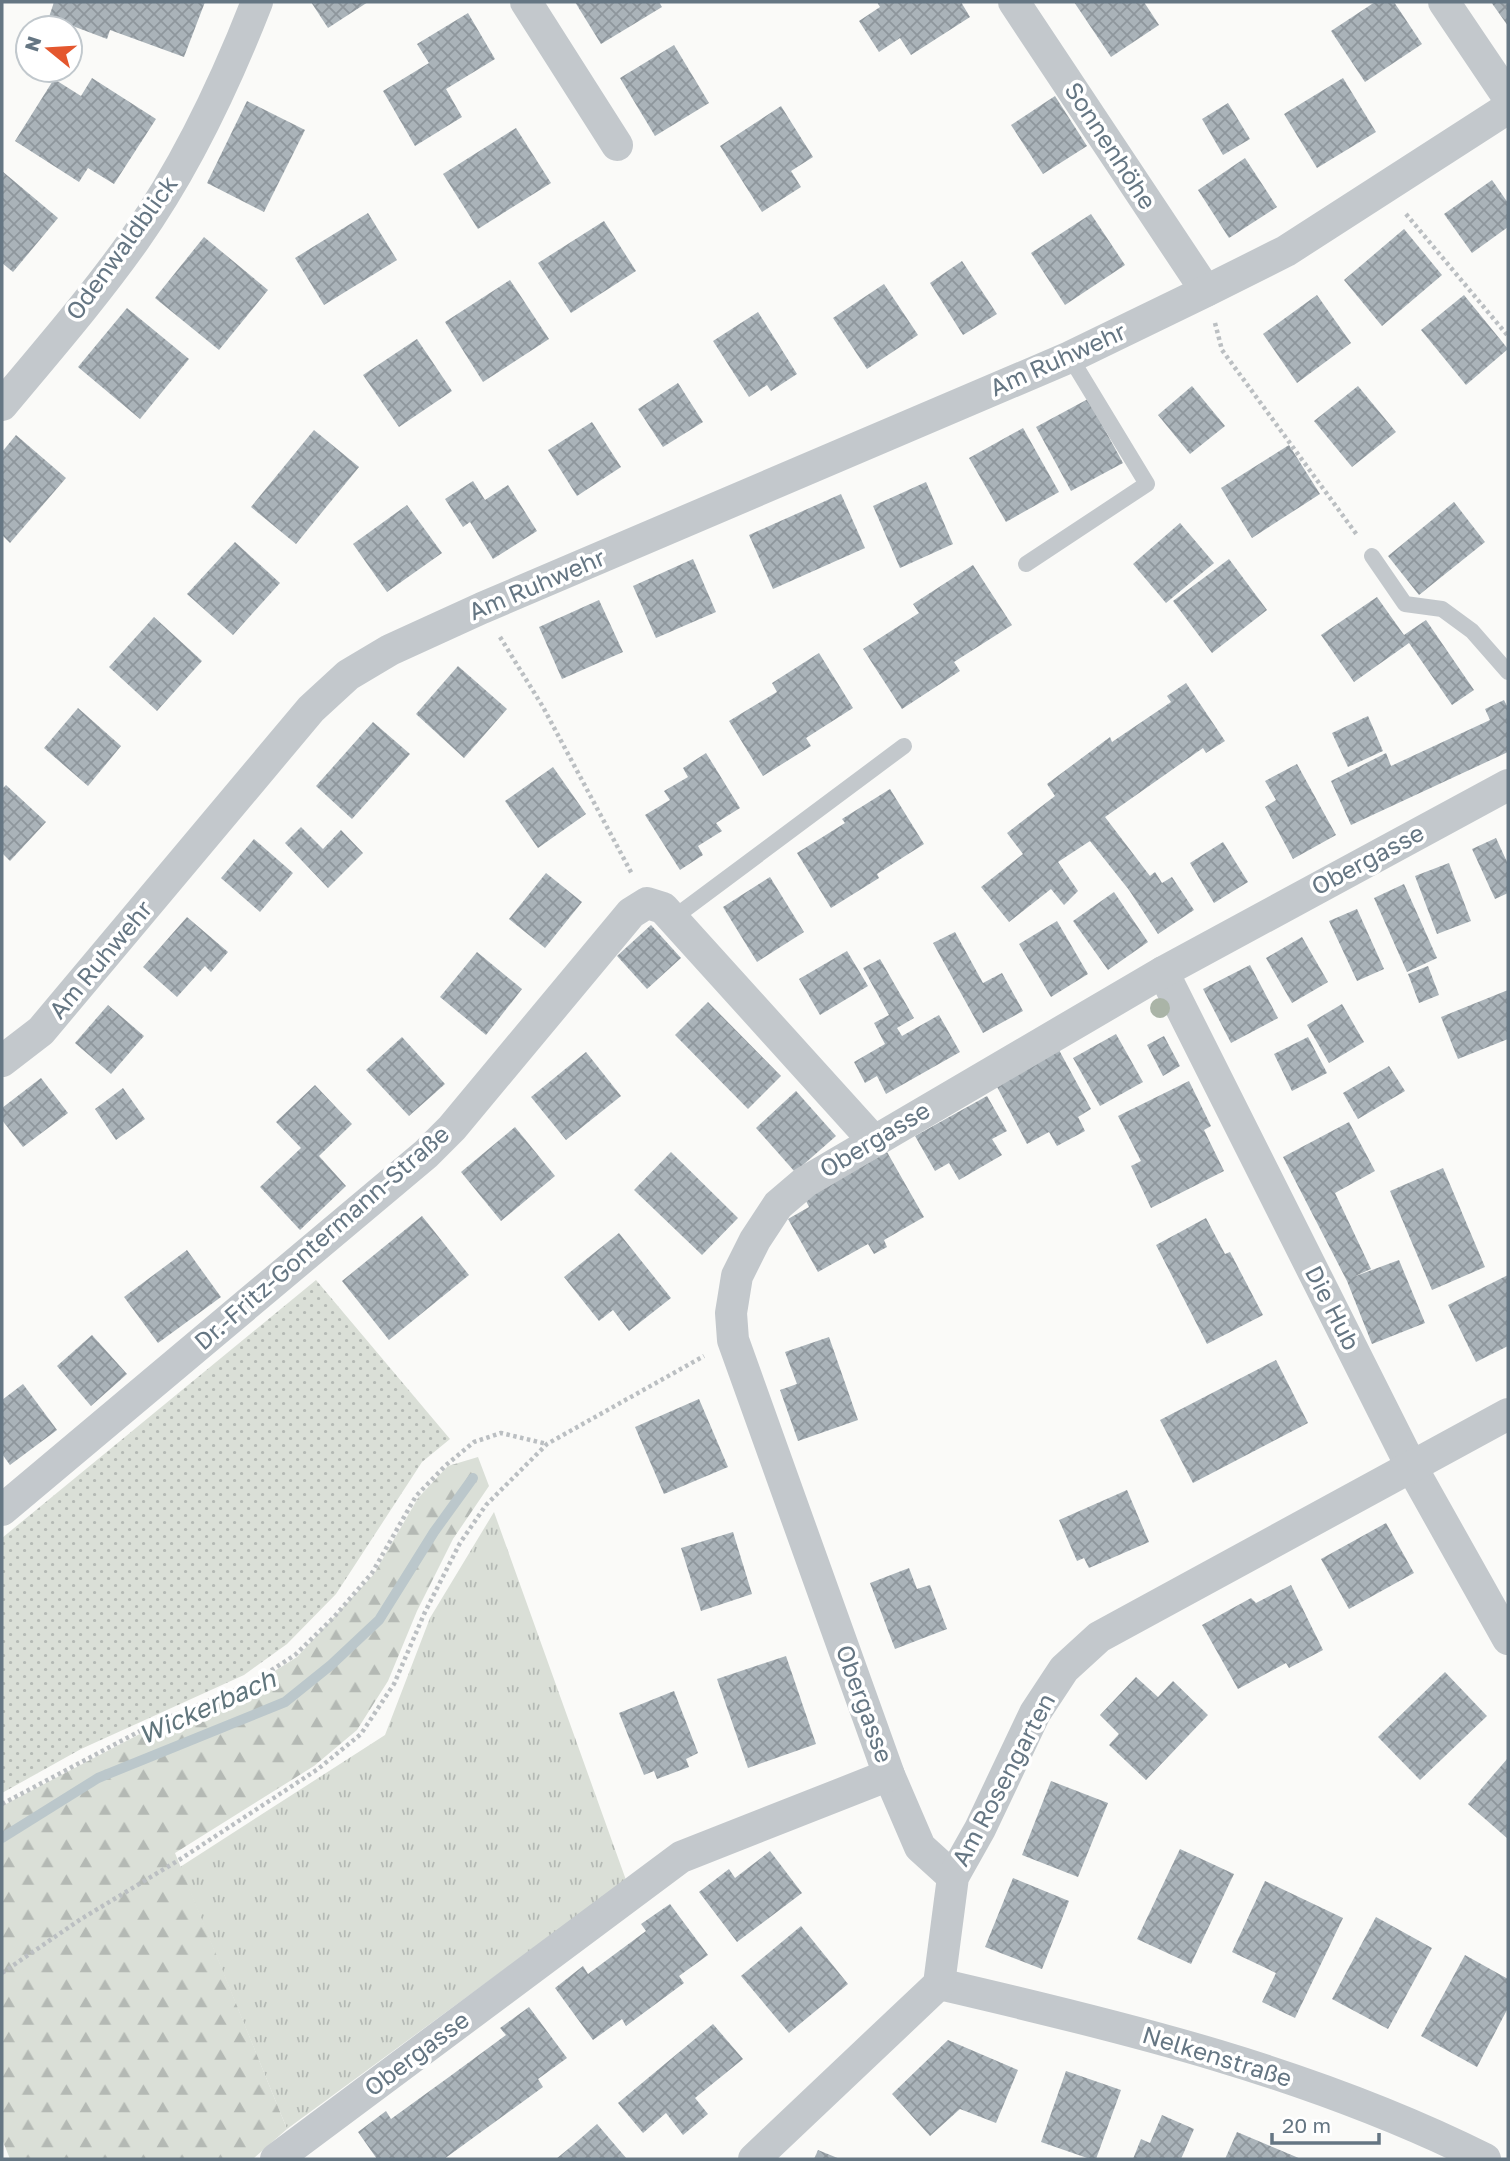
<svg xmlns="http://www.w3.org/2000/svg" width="1510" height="2161" font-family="'Golos Text',sans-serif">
	<defs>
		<pattern id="grass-tufts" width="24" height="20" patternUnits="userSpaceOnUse" patternTransform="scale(1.75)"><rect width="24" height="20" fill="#dadfd7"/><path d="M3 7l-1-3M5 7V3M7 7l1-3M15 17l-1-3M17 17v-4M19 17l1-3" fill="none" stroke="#b4b9b4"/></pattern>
		<pattern id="forest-firs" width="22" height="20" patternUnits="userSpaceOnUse" patternTransform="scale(1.75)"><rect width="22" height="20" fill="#dadfd7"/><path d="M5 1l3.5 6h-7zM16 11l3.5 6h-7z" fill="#b4b9b4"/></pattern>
		<pattern id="garden-dots" width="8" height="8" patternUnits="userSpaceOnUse" patternTransform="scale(1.75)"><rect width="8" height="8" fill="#dadfd7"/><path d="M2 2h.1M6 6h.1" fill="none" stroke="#b4b9b4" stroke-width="1.8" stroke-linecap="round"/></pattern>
		<pattern id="building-cross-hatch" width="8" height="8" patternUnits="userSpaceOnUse" patternTransform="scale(1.75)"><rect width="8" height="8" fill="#aab3b9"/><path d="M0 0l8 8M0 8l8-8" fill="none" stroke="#8e969c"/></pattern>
	</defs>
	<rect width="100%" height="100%" fill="#fafaf8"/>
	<!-- grass -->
	<path fill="url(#grass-tufts)" d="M494,1512L626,1880L287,2129L180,1867L385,1735L430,1618Z"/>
	<!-- forest -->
	<path fill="url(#forest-firs)" d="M478,1457L489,1486L453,1539L417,1611L388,1681L357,1730L314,1766L175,1853L287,2129L253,2159H10L2,2139V1806L157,1725L251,1686L297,1657L374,1574L418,1498L448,1466Z"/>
	<!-- garden -->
	<path fill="url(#garden-dots)" d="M316,1280L450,1439L422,1462L336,1594L287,1644L244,1675L81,1749L2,1793V1538Z"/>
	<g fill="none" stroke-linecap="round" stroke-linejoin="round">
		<!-- stream -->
		<path stroke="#bbc7cb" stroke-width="10" d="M2,1838L98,1778L285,1702L331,1665L379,1620L434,1532L473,1478"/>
	</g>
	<!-- building -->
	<g fill="url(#building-cross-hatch)">
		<path d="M54,2H205L184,57L110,30L107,39L49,17Z"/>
		<path d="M311,2H368L328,28Z"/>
		<path d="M575,2H659L662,7L601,44Z"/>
		<path d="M877,2H961L970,17L911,55L900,38L879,52L859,21L880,7Z"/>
		<path d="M1074,2H1144L1159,25L1111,57Z"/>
		<path d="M1375,2H1394L1422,44L1365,82L1331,31Z"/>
		<path d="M1491,2H1508V26Z"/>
		<path d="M468,13L495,59L446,89L462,117L415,146L383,91L429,63L417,44Z"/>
		<path d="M674,45L709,103L655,136L620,78Z"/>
		<path d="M92,78L156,119L114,184L88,168L79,182L15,141L54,79L81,96Z"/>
		<path d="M1343,78L1376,132L1317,168L1284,114Z"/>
		<path d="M1055,96L1087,146L1043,174L1011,125Z"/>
		<path d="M247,101L305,130L264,212L207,183Z"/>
		<path d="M1228,103L1250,139L1223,155L1202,119Z"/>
		<path d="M781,106L813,157L791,171L801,187L762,212L720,146Z"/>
		<path d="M516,128L551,183L478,229L443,174Z"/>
		<path d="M1245,158L1277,207L1229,238L1198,190Z"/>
		<path d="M2,171L58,218L13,272L2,263Z"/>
		<path d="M1492,180L1508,203V227L1472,253L1444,214Z"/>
		<path d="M368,213L397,260L324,305L295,258Z"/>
		<path d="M1091,214L1125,265L1065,305L1031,253Z"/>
		<path d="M604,221L636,271L571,313L538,263Z"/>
		<path d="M1404,229L1442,275L1382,326L1344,280Z"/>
		<path d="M204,237L268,290L219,350L155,298Z"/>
		<path d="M962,261L997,314L963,335L930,283Z"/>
		<path d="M510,280L549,339L483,382L445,322Z"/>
		<path d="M884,284L918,335L867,369L833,318Z"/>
		<path d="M1317,295L1351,343L1297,383L1263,334Z"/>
		<path d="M1464,295L1508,349L1466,385L1421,330Z"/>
		<path d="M127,308L189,359L140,419L78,367Z"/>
		<path d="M758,312L797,374L771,391L767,385L749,397L713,341Z"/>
		<path d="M417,339L452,391L399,427L363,375Z"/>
		<path d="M678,383L703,422L663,447L638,409Z"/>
		<path d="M1192,386L1225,426L1190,454L1158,415Z"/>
		<path d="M1358,386L1396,432L1352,467L1314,421Z"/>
		<path d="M1088,399L1123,463L1071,491L1036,427Z"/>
		<path d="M592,422L621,467L577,496L548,450Z"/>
		<path d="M1023,428L1059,492L1006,522L969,458Z"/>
		<path d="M314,430L359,467L296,544L251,507Z"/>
		<path d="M16,435L66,478L10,543L2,535V452Z"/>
		<path d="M1289,445L1320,494L1252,538L1221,488Z"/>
		<path d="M473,481L485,500L508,485L537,531L493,559L470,522L463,527L445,499Z"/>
		<path d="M926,482L953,544L900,568L873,506Z"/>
		<path d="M841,494L865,548L773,589L749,535Z"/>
		<path d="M1454,502L1485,542L1419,595L1388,556Z"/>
		<path d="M407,505L442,553L387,592L353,544Z"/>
		<path d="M1180,523L1214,563L1166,603L1133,564Z"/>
		<path d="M235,542L280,583L233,635L187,594Z"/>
		<path d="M693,559L716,612L656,638L633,586Z"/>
		<path d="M1229,559L1267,610L1212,653L1173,601Z"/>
		<path d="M973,565L1012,625L954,662L960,671L902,709L863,649L919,613L913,604Z"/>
		<path d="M1377,597L1404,635L1426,620L1474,690L1452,705L1409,643L1354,682L1321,635Z"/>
		<path d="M599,600L623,652L562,679L539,627Z"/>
		<path d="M154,617L202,661L157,711L109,667Z"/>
		<path d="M819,653L853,708L806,738L811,746L763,776L729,721L777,692L772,683Z"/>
		<path d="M458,666L507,709L464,758L416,714Z"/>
		<path d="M1186,683L1225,741L1206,753L1203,748L1105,817L1150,876L1155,872L1162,883L1172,877L1194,910L1158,934L1129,890L1090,841L1058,862L1078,891L1064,905L1051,889L1009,922L981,887L1023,854L1007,833L1055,796L1047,784L1110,737L1112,742L1171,702L1167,696Z"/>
		<path d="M1504,700L1508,708V752L1351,825L1331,781L1386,753L1391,766L1490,720L1485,709Z"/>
		<path d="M78,708L121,746L88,786L44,748Z"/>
		<path d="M1368,716L1383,751L1348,767L1332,733Z"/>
		<path d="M373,722L410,754L352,819L316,786Z"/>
		<path d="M706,753L740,808L716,823L722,831L698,846L703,855L680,870L645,815L670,800L664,791L688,777L683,768Z"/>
		<path d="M1297,764L1336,835L1293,859L1265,807L1276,800L1265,781Z"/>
		<path d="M553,767L586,814L538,848L505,801Z"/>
		<path d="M6,785L46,822L10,861L2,853V789Z"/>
		<path d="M890,789L924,844L877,874L879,878L831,908L797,853L845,823L842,819Z"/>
		<path d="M301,827L323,849L341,830L363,853L328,888L285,843Z"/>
		<path d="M1496,838L1508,864V893L1495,899L1472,849Z"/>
		<path d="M254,839L293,873L260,912L221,878Z"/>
		<path d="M1223,842L1248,882L1214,903L1190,863Z"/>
		<path d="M1449,863L1471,921L1437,934L1415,876Z"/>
		<path d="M546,873L582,902L545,948L509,919Z"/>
		<path d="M770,877L804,932L757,962L723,907Z"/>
		<path d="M1404,884L1437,958L1407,972L1374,898Z"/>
		<path d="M1114,892L1148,942L1108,970L1073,921Z"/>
		<path d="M1357,909L1384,969L1357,981L1329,921Z"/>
		<path d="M187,917L228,952L211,972L205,966L177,997L143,967Z"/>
		<path d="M1057,921L1088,974L1051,997L1019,944Z"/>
		<path d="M651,925L681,958L647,989L617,956Z"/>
		<path d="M955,932L983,983L1002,973L1023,1011L983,1033L933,943Z"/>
		<path d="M1302,937L1328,982L1292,1003L1266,958Z"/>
		<path d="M847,951L868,986L820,1015L799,979Z"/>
		<path d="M477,952L522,989L486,1035L440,997Z"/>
		<path d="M880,959L914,1018L897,1028L902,1036L939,1015L960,1052L886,1094L877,1076L865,1083L854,1062L885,1044L874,1023L889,1015L863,968Z"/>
		<path d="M1250,965L1278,1018L1231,1043L1203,989Z"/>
		<path d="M1428,966L1439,995L1419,1003L1408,974Z"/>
		<path d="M1508,990V1039L1458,1059L1441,1017Z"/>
		<path d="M708,1002L781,1076L748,1109L675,1035Z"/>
		<path d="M1342,1004L1364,1042L1329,1063L1307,1025Z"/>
		<path d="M108,1005L144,1036L111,1074L75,1043Z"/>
		<path d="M1116,1034L1143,1082L1100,1106L1073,1058Z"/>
		<path d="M1164,1036L1180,1066L1163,1076L1147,1045Z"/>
		<path d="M402,1037L445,1084L409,1116L366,1070Z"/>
		<path d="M1308,1037L1327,1073L1292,1091L1274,1054Z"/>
		<path d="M1059,1050L1091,1109L1078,1117L1085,1131L1057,1146L1049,1132L1027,1144L996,1085Z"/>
		<path d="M586,1052L621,1096L566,1140L531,1097Z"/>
		<path d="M1389,1066L1405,1091L1358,1119L1343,1093Z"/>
		<path d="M41,1078L68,1113L23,1147L2,1120V1108Z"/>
		<path d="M1189,1081L1211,1126L1204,1130L1224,1171L1151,1208L1131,1166L1141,1161L1118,1116Z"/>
		<path d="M315,1085L352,1124L319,1156L346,1186L300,1230L260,1187L301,1148L276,1122Z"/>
		<path d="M123,1088L145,1119L116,1140L95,1109Z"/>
		<path d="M796,1091L836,1136L795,1172L756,1128Z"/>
		<path d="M987,1096L1007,1131L992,1139L1002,1155L959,1180L949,1163L935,1171L915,1136Z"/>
		<path d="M1349,1122L1375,1171L1335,1193L1371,1269L1353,1277L1399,1260L1425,1323L1372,1344L1347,1281L1283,1157Z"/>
		<path d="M515,1127L555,1176L501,1221L461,1172Z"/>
		<path d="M671,1152L738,1218L702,1255L634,1190Z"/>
		<path d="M887,1152L924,1217L884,1240L887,1247L874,1254L868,1244L818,1272L788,1219L809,1207L805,1199Z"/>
		<path d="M1443,1168L1485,1267L1432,1290L1390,1191Z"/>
		<path d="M422,1216L469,1275L389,1340L342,1281Z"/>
		<path d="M1206,1218L1225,1254L1230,1252L1263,1315L1207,1344L1156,1245Z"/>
		<path d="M619,1233L671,1298L629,1331L613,1310L599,1321L564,1277Z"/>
		<path d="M187,1250L221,1297L158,1343L124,1297Z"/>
		<path d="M1508,1275V1346L1476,1362L1448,1305Z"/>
		<path d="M92,1335L127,1374L91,1406L57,1366Z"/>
		<path d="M829,1337L858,1420L798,1441L780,1390L797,1384L785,1352Z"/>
		<path d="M1276,1360L1308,1423L1193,1483L1160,1420Z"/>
		<path d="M23,1384L57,1430L10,1465L2,1454V1400Z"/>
		<path d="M699,1399L728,1467L664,1494L635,1427Z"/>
		<path d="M1127,1490L1149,1542L1089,1568L1084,1558L1077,1561L1059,1520Z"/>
		<path d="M1386,1523L1414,1573L1349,1609L1321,1559Z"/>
		<path d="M733,1532L752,1594L701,1611L681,1548Z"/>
		<path d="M909,1568L917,1589L930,1585L947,1629L895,1649L870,1583Z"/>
		<path d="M1291,1585L1323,1650L1289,1668L1286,1663L1238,1689L1202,1625L1251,1598L1256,1603Z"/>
		<path d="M786,1656L816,1744L748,1768L717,1679Z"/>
		<path d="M1445,1672L1487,1716L1420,1780L1378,1737Z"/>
		<path d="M1136,1677L1158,1697L1173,1681L1208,1715L1146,1780L1109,1745L1119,1734L1100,1715Z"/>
		<path d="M674,1691L698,1753L686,1759L689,1767L657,1779L654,1771L644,1775L619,1713Z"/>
		<path d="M1508,1758V1839L1468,1804Z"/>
		<path d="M1051,1781L1108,1803L1078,1877L1022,1855Z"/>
		<path d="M1180,1849L1234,1874L1191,1964L1137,1939Z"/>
		<path d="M770,1851L802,1893L737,1942L699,1892L729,1869L735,1878Z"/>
		<path d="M1013,1878L1069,1901L1042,1969L985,1947Z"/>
		<path d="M1265,1881L1343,1918L1295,2018L1262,2002L1276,1973L1232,1952Z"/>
		<path d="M670,1904L708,1955L679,1976L684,1983L626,2026L622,2019L593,2040L555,1988L583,1966L588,1974L646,1931L641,1924Z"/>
		<path d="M1376,1917L1432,1948L1388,2029L1332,1999Z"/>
		<path d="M801,1926L848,1984L789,2033L741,1976Z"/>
		<path d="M1465,1955L1508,1979V2008L1477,2067L1421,2036Z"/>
		<path d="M529,2007L567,2058L538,2079L543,2087L444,2159H377L358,2132L386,2111L391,2119L449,2077L506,2035L500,2028Z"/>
		<path d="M713,2024L743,2059L695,2098L708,2114L683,2135L666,2113L643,2133L618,2103Z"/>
		<path d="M948,2040L1018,2070L996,2123L960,2109L930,2136L892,2094Z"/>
		<path d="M1066,2071L1121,2090L1096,2159H1090L1041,2142Z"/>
		<path d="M1162,2115L1194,2129L1181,2159H1133L1141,2139L1150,2143Z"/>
		<path d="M597,2124L627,2159H556L573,2145Z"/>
		<path d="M1237,2132L1275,2148L1301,2159H1225Z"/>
		<path d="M818,2150L840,2159H814Z"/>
	</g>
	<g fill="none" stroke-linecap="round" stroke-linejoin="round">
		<!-- path -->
		<g stroke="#bbbfc2" stroke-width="4.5" stroke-dasharray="3.5 3.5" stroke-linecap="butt">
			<path d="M1406,214L1508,336"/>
			<path d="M1215,323L1222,350L1357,535"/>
			<path d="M500,637L543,707L632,874"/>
			<path d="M2,1804L157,1722L250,1684L295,1655L334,1617L372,1573L416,1496L446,1465L474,1442L501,1433L547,1444"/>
			<path d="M2,1973L81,1919L179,1860L318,1769L361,1734L394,1684L425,1612L460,1543L486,1505L547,1444L704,1356"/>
		</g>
		<!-- lane -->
		<g stroke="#c3c8cc" stroke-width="16">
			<path d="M1372,556L1405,604L1442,609L1472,631L1508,672"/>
			<path d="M1026,564L1147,484L1070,357"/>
			<path d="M672,919L904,746"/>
		</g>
		<!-- street -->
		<g stroke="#c3c8cc" stroke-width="32">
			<path d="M526,2L617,145"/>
			<path d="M1014,2L1206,291"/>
			<path d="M1444,2L1508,97"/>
			<path d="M2,405C47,351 94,297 135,239C186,167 225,84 257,2"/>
			<path d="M1163,972L1411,1466L1508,1639"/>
			<path d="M2,1061L41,1031L311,709L348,675L390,650L482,608L1070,357L1206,291L1286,251L1508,108"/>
			<path d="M2,1510L426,1154L452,1128L631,913L647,903L663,908L873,1140"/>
			<path d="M953,1877L920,1847L889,1775L733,1340L731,1313L737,1276L755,1240L778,1205L805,1182L1163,972L1508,785"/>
			<path d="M939,1984C1125,2027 1313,2073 1485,2159"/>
			<path d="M276,2159L681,1857L889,1775"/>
			<path d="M754,2159L939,1984L953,1877L980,1829L1035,1713L1064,1669L1099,1637L1508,1414"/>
		</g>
	</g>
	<!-- trees -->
	<circle fill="#aab4a7" cx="1160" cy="1008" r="10"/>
	<g text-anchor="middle" stroke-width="7" stroke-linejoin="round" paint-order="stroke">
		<!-- street labels -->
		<g font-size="24" fill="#657683" stroke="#fff">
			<text transform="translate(1110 146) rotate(57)" y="8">Sonnenhöhe</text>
			<text transform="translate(122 248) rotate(-54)" y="8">Odenwaldblick</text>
			<text transform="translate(1058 360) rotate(-24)" y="8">Am Ruhwehr</text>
			<text transform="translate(537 585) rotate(-23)" y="8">Am Ruhwehr</text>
			<text transform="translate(1368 860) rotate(-28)" y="8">Obergasse</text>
			<text transform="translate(101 960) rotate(-50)" y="8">Am Ruhwehr</text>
			<text transform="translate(875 1140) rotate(-31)" y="8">Obergasse</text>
			<text transform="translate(322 1238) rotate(-41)" y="8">Dr.-Fritz-Gontermann-Straße</text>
			<text transform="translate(1332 1308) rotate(63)" y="8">Die Hub</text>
			<text transform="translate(864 1704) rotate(70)" y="8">Obergasse</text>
			<text transform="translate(1004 1780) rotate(-62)" y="8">Am Rosengarten</text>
			<text transform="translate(417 2054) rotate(-37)" y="8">Obergasse</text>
			<text transform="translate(1217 2057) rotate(17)" y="8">Nelkenstraße</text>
		</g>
		<!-- water labels -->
		<g font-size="26" font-style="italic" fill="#60757c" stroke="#fff">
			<text transform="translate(207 1707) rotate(-24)" y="9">Wickerbach</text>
		</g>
	</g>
	<!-- border -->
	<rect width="1510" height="2161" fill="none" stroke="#657683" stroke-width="7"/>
	<!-- north arrow -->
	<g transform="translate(49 49) rotate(288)"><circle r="33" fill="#ffffff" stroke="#c1c8cd" stroke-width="2"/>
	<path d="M0-5L12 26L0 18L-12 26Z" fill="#e4572e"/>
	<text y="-10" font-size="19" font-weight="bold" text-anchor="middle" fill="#657683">N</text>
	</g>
	<!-- scale -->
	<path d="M1272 2133v10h107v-10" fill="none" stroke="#657683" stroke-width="3.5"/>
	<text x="1282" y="2133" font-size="21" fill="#657683" stroke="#ffffff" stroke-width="5" paint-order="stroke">20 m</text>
</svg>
